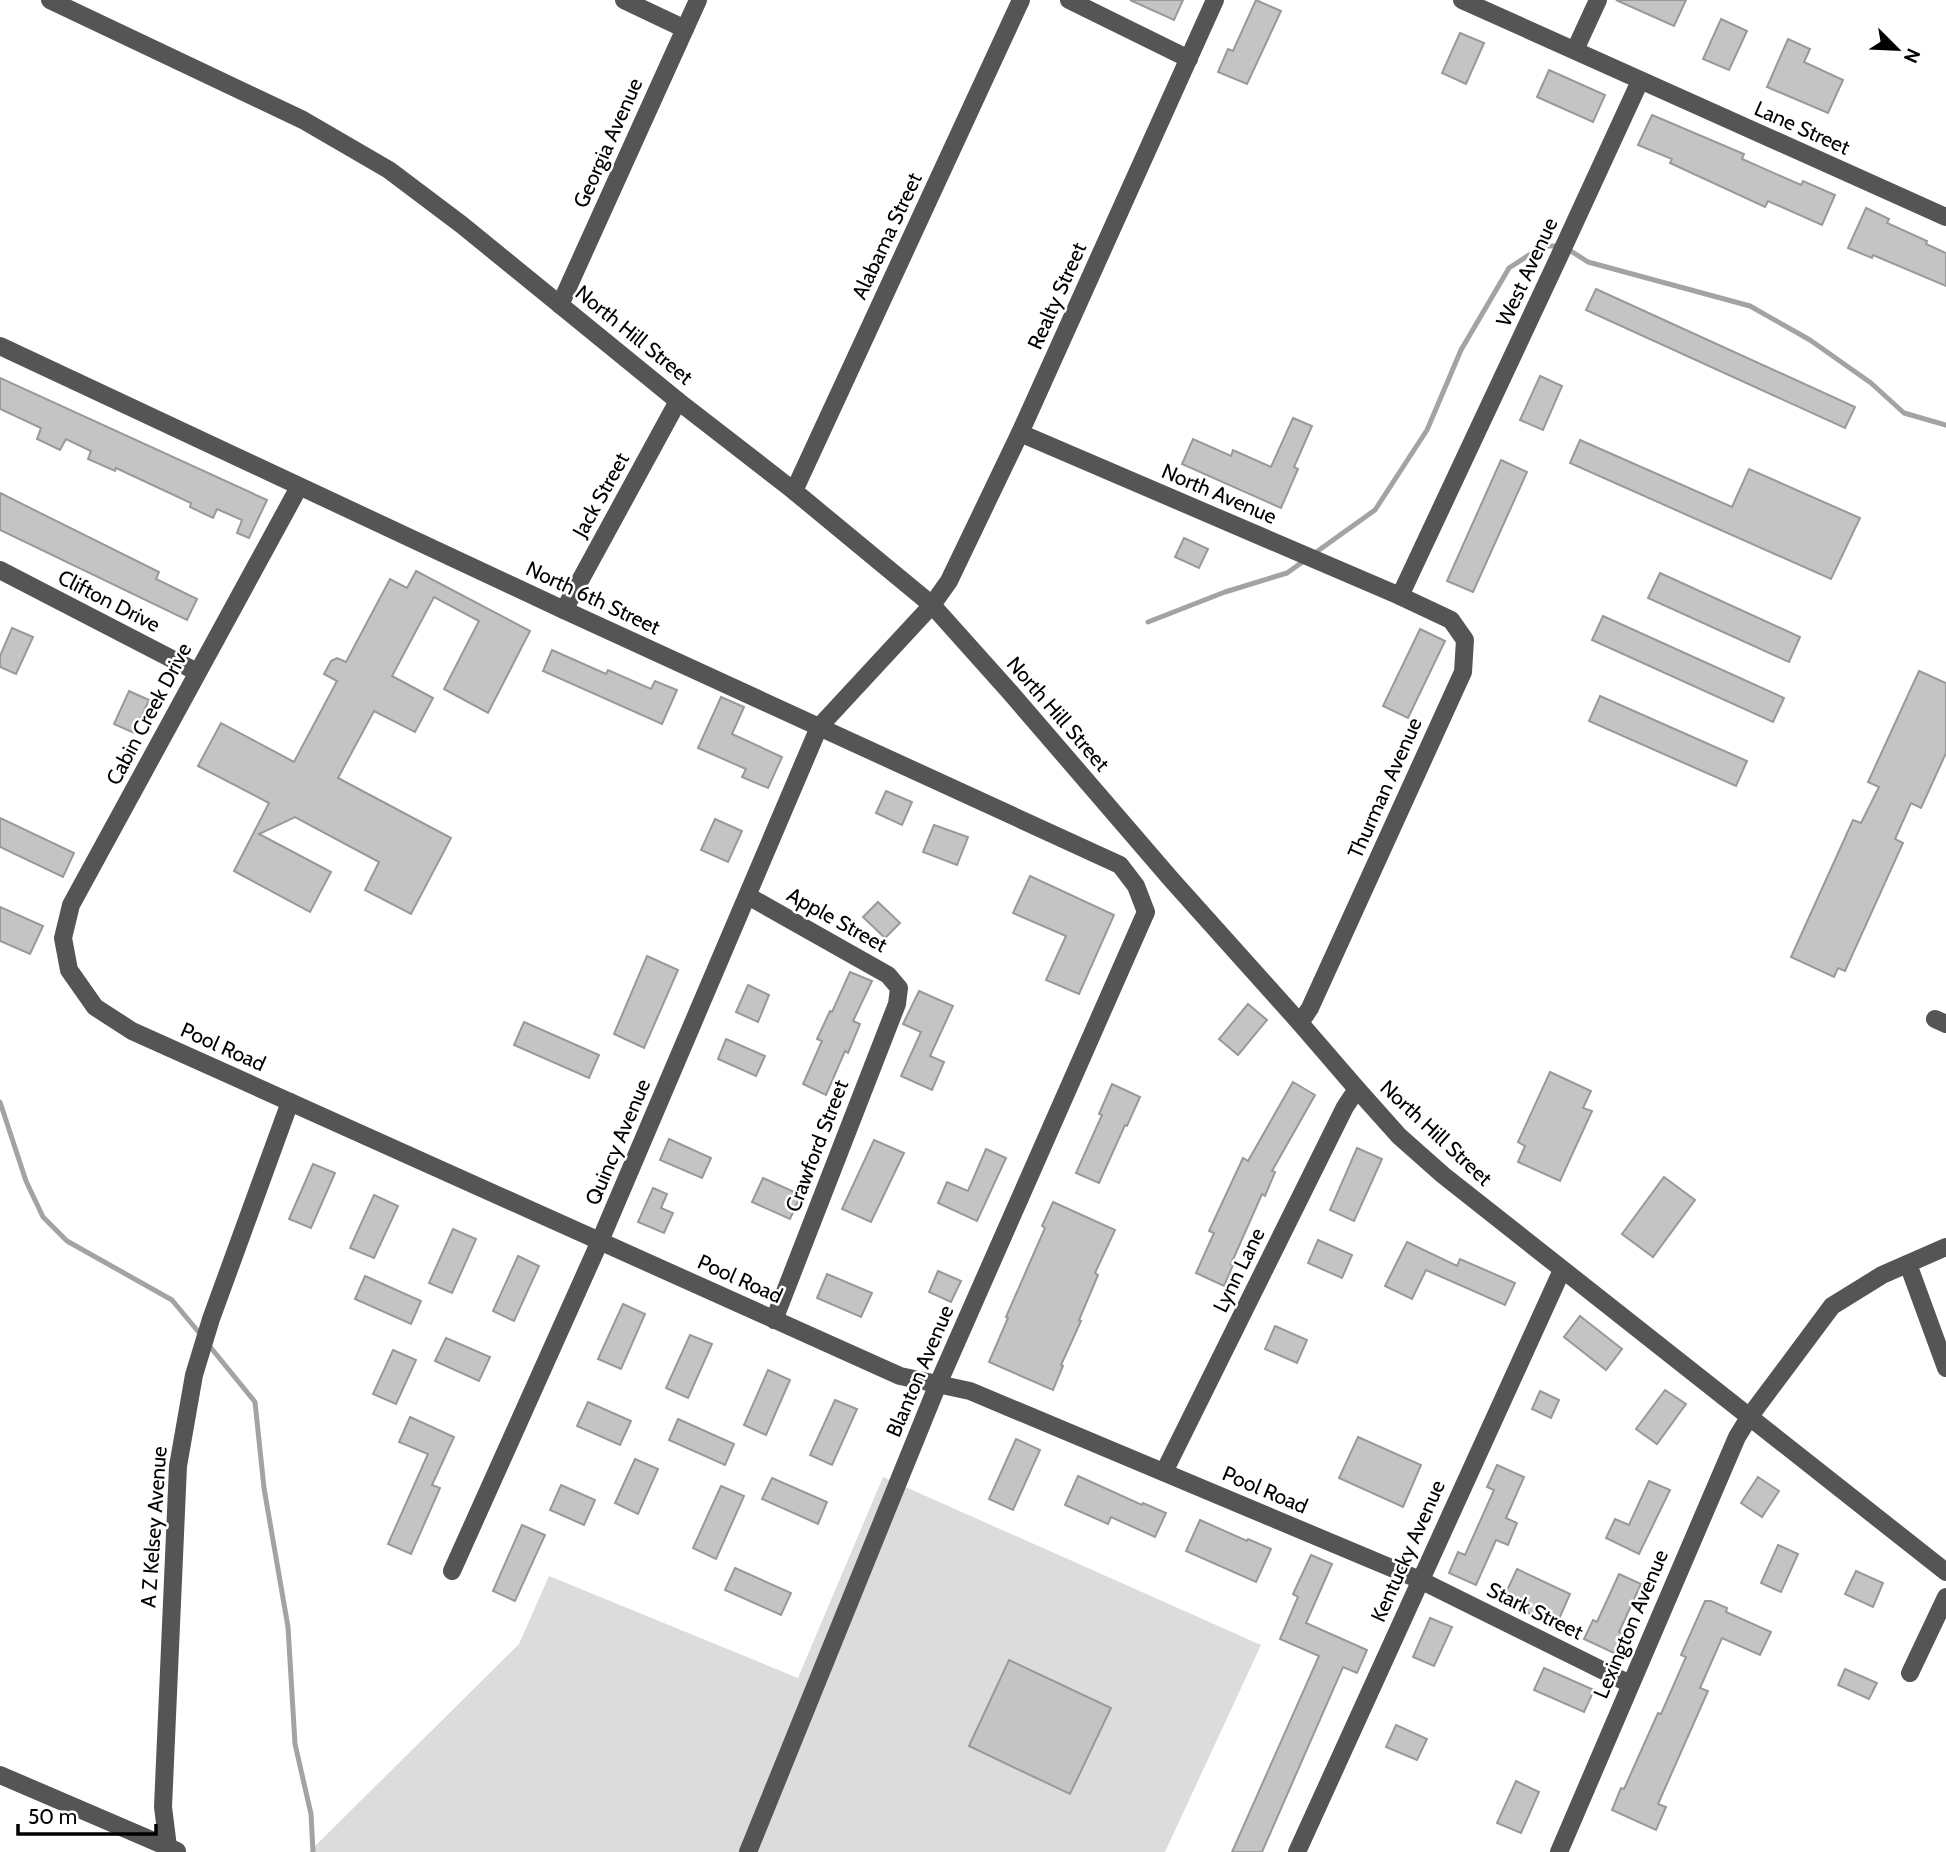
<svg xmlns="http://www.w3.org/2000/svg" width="1946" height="1852" font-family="Cabin,sans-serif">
	<rect width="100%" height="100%" fill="#fff"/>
	<!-- park -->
	<path fill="#dcdcdc" d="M883,1477L1261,1645L1165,1852H309L519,1644L549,1576L798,1678Z"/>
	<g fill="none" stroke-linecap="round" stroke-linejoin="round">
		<!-- stream -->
		<g stroke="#a3a3a3" stroke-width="5">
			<path d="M1148,622L1225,592L1287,573L1375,510L1427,430L1461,350L1509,268L1543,246H1563L1588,262L1750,306L1810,340L1871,383L1904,413L1946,425"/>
			<path d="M0,1102L26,1181L43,1217L67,1241L172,1300L201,1335"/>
			<path d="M207,1343L255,1402L264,1488L288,1627L295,1744L311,1814L313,1852"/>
		</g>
	</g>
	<!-- building -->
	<g fill="#c4c4c4" stroke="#999" stroke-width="2">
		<path d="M1130,0H1183L1174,20Z"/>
		<path d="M1256,0L1281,11L1247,84L1218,72L1228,49L1233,51Z"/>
		<path d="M1616,0H1686L1674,26Z"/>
		<path d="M1721,19L1747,31L1729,70L1703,59Z"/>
		<path d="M1460,33L1484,43L1466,84L1442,73Z"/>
		<path d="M1788,39L1810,49L1804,62L1843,80L1828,113L1767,87Z"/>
		<path d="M1549,70L1605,95L1593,122L1537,97Z"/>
		<path d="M1652,115L1744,154L1742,159L1801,185L1803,181L1835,195L1822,225L1768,201L1765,207L1670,163L1672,159L1638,145Z"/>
		<path d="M1866,208L1889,219L1887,223L1927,241L1926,244L1946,253V286L1873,255L1872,258L1848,248Z"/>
		<path d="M1596,289L1855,407L1845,428L1586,310Z"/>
		<path d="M1540,376L1562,386L1543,430L1520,420Z"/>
		<path d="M0,378L267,500L249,538L237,533L242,520L217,509L213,518L190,507L191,503L116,468L115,471L88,459L91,451L66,439L60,450L37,439L41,428L0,409Z"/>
		<path d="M1293,418L1312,426L1294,467L1298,469L1281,508L1182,464L1193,439L1231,456L1233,450L1271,467Z"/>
		<path d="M1580,440L1732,507L1749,469L1860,518L1831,579L1570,463Z"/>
		<path d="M1501,460L1527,472L1473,592L1447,581Z"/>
		<path d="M0,493L159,572L156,579L197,599L187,620L0,530Z"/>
		<path d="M1184,538L1208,549L1199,568L1175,557Z"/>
		<path d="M416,571L530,631L488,713L444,689L479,621L434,597L392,676L433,698L415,732L374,711L338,778L451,838L411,914L365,890L379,862L295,817L259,834L331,872L310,912L234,871L269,803L198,766L221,723L294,762L337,681L324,674L331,661L337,658L346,662L390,579L407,588Z"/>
		<path d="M1660,573L1800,637L1789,662L1648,598Z"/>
		<path d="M1603,616L1784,698L1773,722L1592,640Z"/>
		<path d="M12,628L33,637L16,674L0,667V656Z"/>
		<path d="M1420,629L1445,641L1408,718L1383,706Z"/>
		<path d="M552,650L606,674L608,670L651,689L655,681L677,690L662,724L543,671Z"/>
		<path d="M1919,671L1946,683V753L1921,808L1911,803L1895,839L1903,843L1845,971L1838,968L1834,977L1791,957L1853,820L1861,823L1879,787L1868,782Z"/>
		<path d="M129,691L149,700L134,733L114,724Z"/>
		<path d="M1600,696L1747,761L1736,786L1589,721Z"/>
		<path d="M721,697L744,707L732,734L782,757L768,788L742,777L746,769L698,748Z"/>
		<path d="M886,791L912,802L902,825L876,813Z"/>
		<path d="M0,818L74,853L63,877L0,847Z"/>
		<path d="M715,819L742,831L728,862L701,850Z"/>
		<path d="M934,825L968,837L957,865L923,852Z"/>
		<path d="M1030,876L1114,915L1079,994L1046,980L1066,936L1013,913Z"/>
		<path d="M878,902L900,923L885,938L863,917Z"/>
		<path d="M0,907L43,926L30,954L0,941Z"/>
		<path d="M647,956L678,970L644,1048L614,1034Z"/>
		<path d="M850,972L872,981L853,1021L860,1024L848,1053L845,1051L826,1095L803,1084L822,1041L817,1039L830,1011L832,1012Z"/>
		<path d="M748,985L769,995L758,1022L736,1012Z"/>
		<path d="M919,991L953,1006L930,1056L944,1062L932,1090L901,1076L921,1032L903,1024Z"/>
		<path d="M1248,1004L1267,1020L1238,1055L1219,1039Z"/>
		<path d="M524,1022L599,1055L589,1078L514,1045Z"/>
		<path d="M726,1039L765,1056L756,1076L718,1059Z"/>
		<path d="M1550,1072L1591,1091L1583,1108L1592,1111L1560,1181L1518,1162L1525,1146L1518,1142Z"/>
		<path d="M1293,1082L1315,1095L1272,1171L1275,1172L1265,1196L1262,1194L1231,1264L1233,1265L1224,1286L1196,1273L1214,1233L1209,1231L1243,1158L1248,1161Z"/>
		<path d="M1112,1084L1140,1097L1127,1126L1125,1125L1099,1183L1076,1173L1102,1115L1099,1114Z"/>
		<path d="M669,1139L711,1158L702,1178L660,1160Z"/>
		<path d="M874,1140L904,1153L871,1222L842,1209Z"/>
		<path d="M1357,1148L1382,1159L1354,1221L1330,1210Z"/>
		<path d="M986,1149L1006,1158L977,1221L938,1203L947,1182L968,1191Z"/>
		<path d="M313,1164L335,1173L311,1228L289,1219Z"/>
		<path d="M1664,1177L1695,1200L1653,1257L1622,1234Z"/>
		<path d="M763,1178L801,1195L790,1219L752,1202Z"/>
		<path d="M653,1188L667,1194L661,1208L673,1213L664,1233L638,1222Z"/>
		<path d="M374,1195L398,1206L374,1258L350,1248Z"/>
		<path d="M1053,1202L1115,1230L1095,1273L1098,1275L1079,1320L1081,1321L1061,1365L1063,1366L1053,1390L989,1362L1008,1318L1006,1317L1045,1228L1042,1226Z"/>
		<path d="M453,1229L476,1239L452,1293L429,1283Z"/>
		<path d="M1318,1240L1352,1255L1342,1278L1308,1263Z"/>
		<path d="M1407,1242L1457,1266L1460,1259L1515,1283L1505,1305L1426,1270L1412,1299L1385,1286Z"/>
		<path d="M518,1256L539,1266L514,1321L493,1311Z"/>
		<path d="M938,1271L961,1281L951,1302L929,1292Z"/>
		<path d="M827,1274L872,1293L861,1317L817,1298Z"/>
		<path d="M365,1276L421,1301L411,1324L355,1299Z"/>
		<path d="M623,1304L645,1314L621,1369L598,1359Z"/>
		<path d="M1580,1316L1622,1349L1606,1370L1564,1337Z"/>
		<path d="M1275,1326L1307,1340L1297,1363L1265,1349Z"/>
		<path d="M690,1335L712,1344L688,1398L666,1388Z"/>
		<path d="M446,1338L490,1357L479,1381L435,1361Z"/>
		<path d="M393,1350L416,1360L396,1404L373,1394Z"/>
		<path d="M768,1370L790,1380L766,1435L744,1425Z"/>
		<path d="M1665,1390L1686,1404L1657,1444L1636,1429Z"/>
		<path d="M1540,1391L1559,1400L1551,1418L1532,1409Z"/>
		<path d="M835,1400L857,1409L832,1465L810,1455Z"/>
		<path d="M588,1402L631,1421L620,1445L577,1426Z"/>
		<path d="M410,1417L454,1437L432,1485L440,1488L411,1554L388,1544L428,1454L399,1442Z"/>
		<path d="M678,1419L734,1444L725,1465L669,1440Z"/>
		<path d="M1358,1437L1421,1465L1403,1507L1339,1478Z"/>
		<path d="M1016,1439L1040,1450L1013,1510L989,1499Z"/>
		<path d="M635,1459L658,1469L638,1514L615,1503Z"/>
		<path d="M1497,1465L1524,1477L1506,1518L1517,1523L1508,1545L1496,1540L1476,1585L1449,1573L1458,1552L1465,1555L1494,1490L1487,1487Z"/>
		<path d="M1078,1476L1142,1505L1143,1503L1166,1513L1155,1537L1111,1517L1108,1524L1065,1505Z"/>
		<path d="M1758,1477L1779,1491L1762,1517L1741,1503Z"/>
		<path d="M772,1478L827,1502L818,1524L762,1499Z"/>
		<path d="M1649,1481L1670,1490L1639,1554L1606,1538L1615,1519L1629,1525Z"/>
		<path d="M561,1485L595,1500L584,1525L550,1510Z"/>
		<path d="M721,1486L744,1496L716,1559L693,1548Z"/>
		<path d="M1200,1520L1247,1541L1248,1539L1271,1549L1256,1582L1186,1551Z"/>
		<path d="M522,1525L545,1535L515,1601L493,1591Z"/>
		<path d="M1778,1545L1798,1554L1781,1592L1761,1583Z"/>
		<path d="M1311,1555L1332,1564L1306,1623L1367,1650L1357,1673L1343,1667L1262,1852H1232L1319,1656L1280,1639L1298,1597L1293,1594Z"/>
		<path d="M735,1568L791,1593L781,1615L725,1590Z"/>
		<path d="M1517,1569L1570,1594L1555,1628L1537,1620L1539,1618L1502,1601Z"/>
		<path d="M1856,1571L1883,1583L1873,1607L1845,1594Z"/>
		<path d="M1619,1574L1641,1584L1619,1632L1624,1634L1616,1654L1584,1639L1593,1620L1597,1622Z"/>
		<path d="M1705,1601H1711L1727,1608L1726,1612L1771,1632L1760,1655L1722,1638L1700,1688L1708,1691L1658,1804L1666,1807L1656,1830L1612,1810L1621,1788L1624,1789L1658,1713L1661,1714L1686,1657L1681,1655Z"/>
		<path d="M1430,1618L1452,1627L1434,1666L1413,1657Z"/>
		<path d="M1009,1660L1111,1708L1070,1794L969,1746Z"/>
		<path d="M1544,1668L1594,1690L1584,1712L1534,1690Z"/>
		<path d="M1845,1669L1877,1683L1869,1699L1838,1685Z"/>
		<path d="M1396,1725L1427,1739L1417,1760L1386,1747Z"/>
		<path d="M1516,1781L1539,1792L1521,1833L1497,1823Z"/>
	</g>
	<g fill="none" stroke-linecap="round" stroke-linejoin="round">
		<!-- minor -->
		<g stroke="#555" stroke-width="18">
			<path d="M50,0L303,120L389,170L462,225L678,401L794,491L932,605L1009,691L1171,879L1300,1023L1357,1089L1399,1136L1443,1175L1946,1572"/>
			<path d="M624,0L685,29"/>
			<path d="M1069,0L1189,59"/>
			<path d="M1462,0L1946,217"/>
			<path d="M1575,50L1598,0"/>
			<path d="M560,305L698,0"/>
			<path d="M0,346L564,610L1120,865L1136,886L1146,912L938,1384L748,1852"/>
			<path d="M1020,433L1400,596L1451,620L1465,640L1463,672L1310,1008L1300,1023"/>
			<path d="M299,487L71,905L63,938L69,970L95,1007L132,1031L900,1376L970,1391L1420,1580L1630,1684"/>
			<path d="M794,491L1021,0"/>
			<path d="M0,570L197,672"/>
			<path d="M1400,596L1558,259L1640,81"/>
			<path d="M564,610L678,401"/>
			<path d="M748,896L888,975L899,988L897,1004L774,1320"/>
			<path d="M1935,1019L1946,1024"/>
			<path d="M1908,1264L1946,1368"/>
			<path d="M1164,1472L1345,1107L1357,1089"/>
			<path d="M452,1571L600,1241L819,727L932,605L949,581L1020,433L1215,0"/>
			<path d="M1910,1673L1946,1597"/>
			<path d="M0,1775L177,1851"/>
			<path d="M170,1852L168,1847L163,1807L178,1466L194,1375L211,1319L290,1102"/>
			<path d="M1297,1852L1562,1270"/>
			<path d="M1559,1852L1737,1437L1750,1416L1832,1306L1882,1275L1946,1247"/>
		</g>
	</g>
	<g text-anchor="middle" stroke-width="5" stroke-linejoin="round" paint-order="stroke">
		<!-- street labels -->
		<g font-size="21" fill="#000" stroke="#fff">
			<text transform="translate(1802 128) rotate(24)" y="7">Lane Street</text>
			<text transform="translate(608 143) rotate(-66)" y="7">Georgia Avenue</text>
			<text transform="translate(887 236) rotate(-65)" y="7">Alabama Street</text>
			<text transform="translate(1527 272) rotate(-65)" y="7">West Avenue</text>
			<text transform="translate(1057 296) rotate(-66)" y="7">Realty Street</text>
			<text transform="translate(634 335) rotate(39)" y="7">North Hill Street</text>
			<text transform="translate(1219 494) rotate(23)" y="7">North Avenue</text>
			<text transform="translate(601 495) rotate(-61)" y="7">Jack Street</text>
			<text transform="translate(593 598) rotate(25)" y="7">North 6th Street</text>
			<text transform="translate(109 601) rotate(27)" y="7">Clifton Drive</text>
			<text transform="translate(149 714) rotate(-62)" y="7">Cabin Creek Drive</text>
			<text transform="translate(1058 714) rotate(49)" y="7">North Hill Street</text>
			<text transform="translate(1385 788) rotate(-66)" y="7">Thurman Avenue</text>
			<text transform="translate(837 920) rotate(29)" y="7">Apple Street</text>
			<text transform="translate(223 1047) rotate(24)" y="7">Pool Road</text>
			<text transform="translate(1436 1133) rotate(43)" y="7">North Hill Street</text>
			<text transform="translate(618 1142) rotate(-67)" y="7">Quincy Avenue</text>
			<text transform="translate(817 1146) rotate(-69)" y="7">Crawford Street</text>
			<text transform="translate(1239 1270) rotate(-64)" y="7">Lynn Lane</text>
			<text transform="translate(740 1279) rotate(24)" y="7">Pool Road</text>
			<text transform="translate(920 1371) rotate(-67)" y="7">Blanton Avenue</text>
			<text transform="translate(1265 1490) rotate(23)" y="7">Pool Road</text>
			<text transform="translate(154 1527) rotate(-86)" y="7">A Z Kelsey Avenue</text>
			<text transform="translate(1408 1551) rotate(-66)" y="7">Kentucky Avenue</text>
			<text transform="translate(1535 1611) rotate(26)" y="7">Stark Street</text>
			<text transform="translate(1631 1624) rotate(-67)" y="7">Lexington Avenue</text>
		</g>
	</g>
	<!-- north arrow -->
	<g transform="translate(1897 49) rotate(114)" stroke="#ffffff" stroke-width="5" paint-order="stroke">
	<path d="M0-5L12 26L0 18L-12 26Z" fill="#000000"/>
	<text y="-10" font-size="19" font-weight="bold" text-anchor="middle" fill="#000000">N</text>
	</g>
	<!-- scale -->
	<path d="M18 1824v10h138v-10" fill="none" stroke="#000000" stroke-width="3.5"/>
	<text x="28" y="1824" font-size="21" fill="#000000" stroke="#ffffff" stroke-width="5" paint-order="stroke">50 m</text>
</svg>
